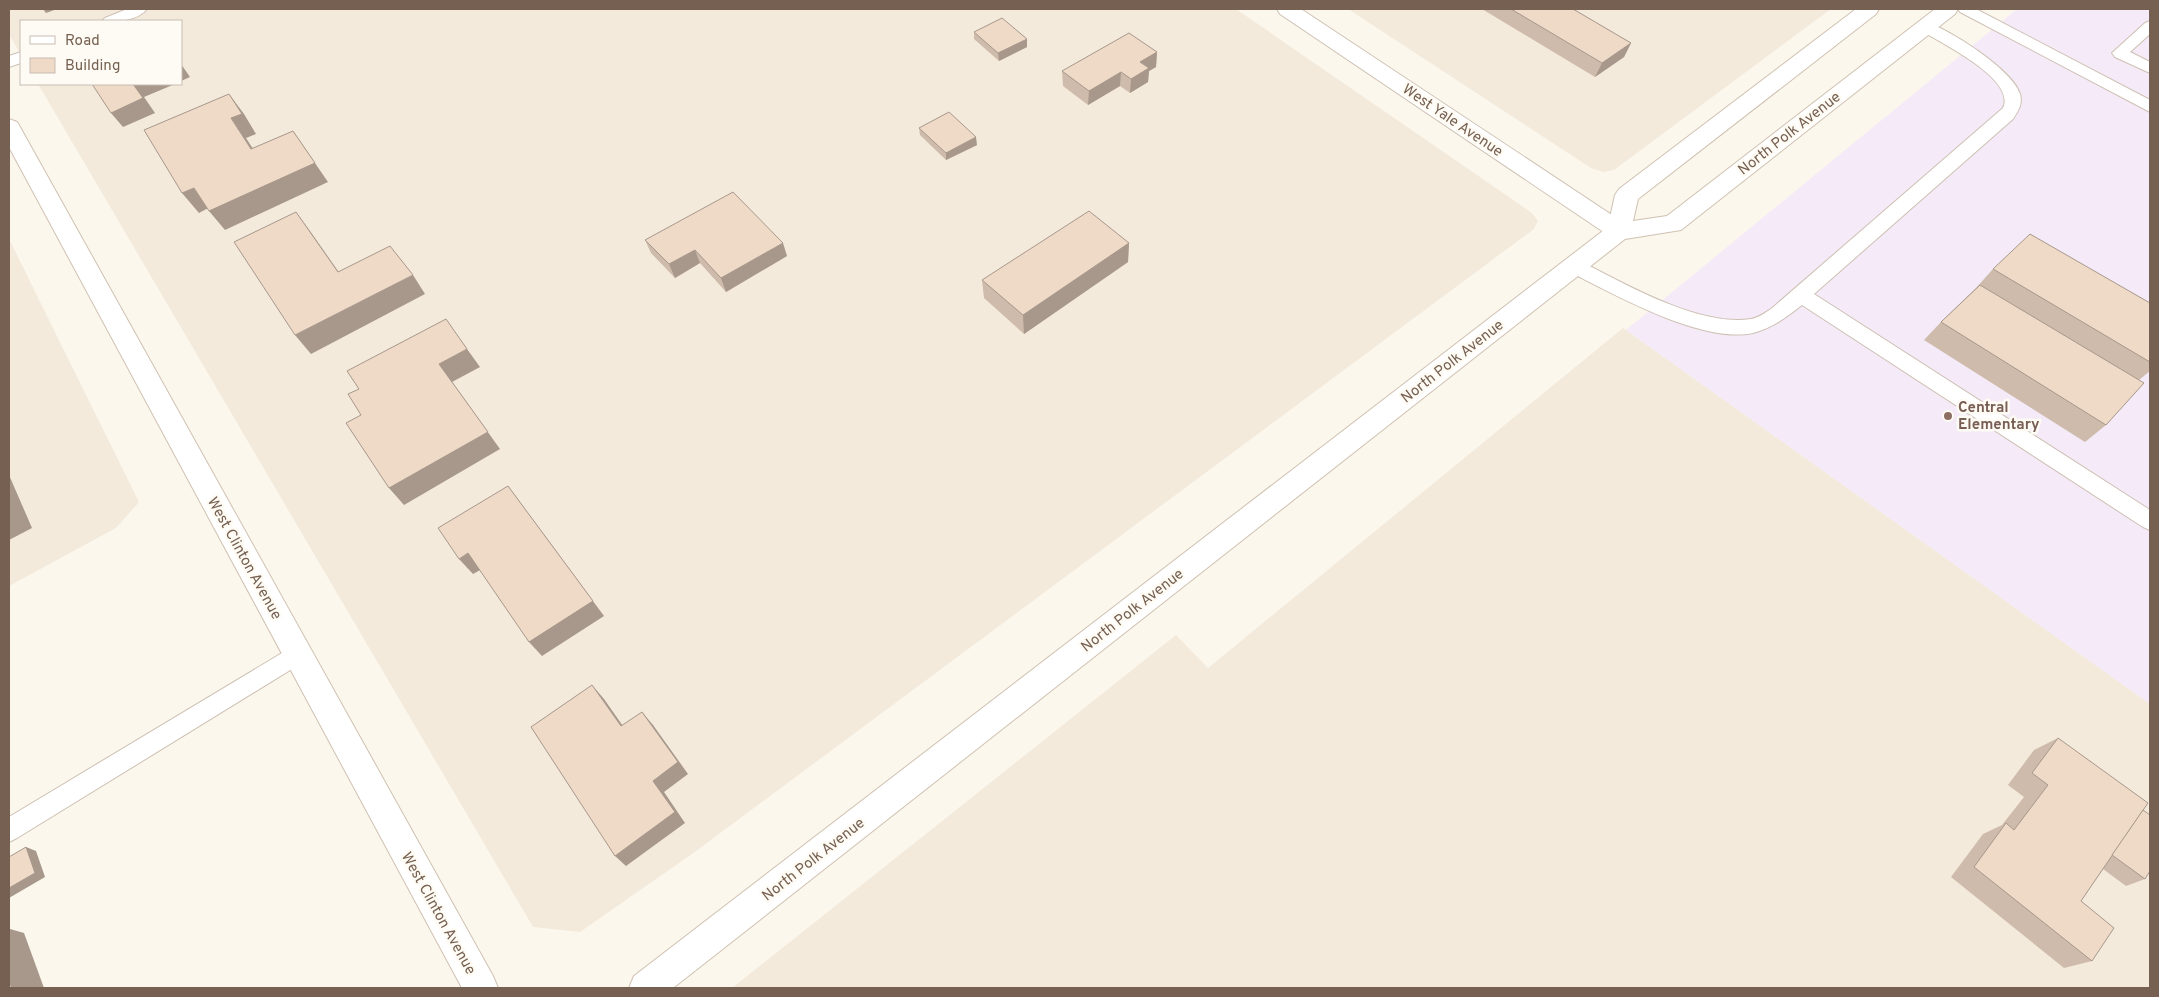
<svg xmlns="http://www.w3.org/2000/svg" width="2159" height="997" font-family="Overpass,sans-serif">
	<rect width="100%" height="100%" fill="#fbf7ed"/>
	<!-- residential -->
	<g fill="#f3eadc">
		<path d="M9,9H1236L1532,213L1538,221L1534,229L692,854L580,932L533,927L38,84H181V21H21V55L9,34Z"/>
		<path d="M1348,9H1831L1614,170L1603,172L1591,168Z"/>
		<path d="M9,239L139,502L116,528L9,586Z"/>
		<path d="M1623,328L2150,704V988H732L1176,635L1208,668Z"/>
	</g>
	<!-- education -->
	<path fill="#f4eaf8" d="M2017,9H2150V704L1626,330Z"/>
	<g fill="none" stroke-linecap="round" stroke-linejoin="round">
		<defs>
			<g id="lane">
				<path d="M127,9H147C138,21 116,22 102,21L105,18Z"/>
				<path d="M1958,9H1976L2150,100V112L1960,12Z"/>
				<path d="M2150,21V34L2130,52L2150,62V73L2115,57L2112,53L2145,23Z"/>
				<path d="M1925,22C1948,28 2013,70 2020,94C2023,104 2018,111 2013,119L1814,294L2150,510V530L2143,527L1802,305C1787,317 1772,328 1753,333C1702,344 1613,294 1568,271L1565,266L1568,261L1574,259L1580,261C1625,284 1699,327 1751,319C1758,318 1765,313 1771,309L2003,108C2017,79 1939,42 1920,30L1917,27L1920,24Z"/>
				<path d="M21,52V63L9,67V56Z"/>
				<path d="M297,644L305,647L308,654L305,661L17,838L9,842V817Z"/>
			</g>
			<path id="street" d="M1277,9H1301L1627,225L1631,231L1627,237L1619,240L1611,237L1280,14Z"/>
			<g id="secondary">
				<path d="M1856,9H1879L1876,14L1638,199L1633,221L1667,216L1935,9H1958L1955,14L1681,230L1625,239L673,988H629L634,976L1608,227L1615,195L1619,189Z"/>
				<path d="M9,119L17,122L20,127L493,976L498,988H462L9,147Z"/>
			</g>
		</defs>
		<!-- lane casing -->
		<use href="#lane" stroke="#cec0b3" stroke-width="2"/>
		<!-- street casing -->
		<use href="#street" stroke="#cec0b3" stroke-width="2"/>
		<!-- secondary casing -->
		<use href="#secondary" stroke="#d0c1b1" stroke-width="2"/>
		<!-- lane -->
		<use href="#lane" fill="#fff" fill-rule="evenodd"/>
		<!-- street -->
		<use href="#street" fill="#fff" fill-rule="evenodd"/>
		<!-- secondary -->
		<use href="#secondary" fill="#fff" fill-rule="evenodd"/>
	</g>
	<!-- wall -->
	<g fill="#cebbab">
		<path d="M1482,9H1573L1631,43L1624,57L1595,77Z"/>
		<path d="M974,32L1027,47L999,61L974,39Z"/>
		<path d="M1157,52L1156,67L1149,71L1148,82L1130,93L1120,86L1088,105L1063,86L1062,71Z"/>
		<path d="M919,128L977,145L946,160L920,135Z"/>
		<path d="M645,240L787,256L726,292L700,263L675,278L651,253Z"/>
		<path d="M1129,243L1128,262L1024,334L984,298L982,280Z"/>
		<path d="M1993,269L2150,303V371L2139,380L2106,425L2085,442L1924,340L1941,322L1976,288Z"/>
		<path d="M2058,738L2143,810L2145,879L2126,886L2103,869L2081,901L2092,961L2064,968L1951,877L1983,834L2002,825L2024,797L2008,785L2034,750Z"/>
	</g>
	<!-- shaded-wall -->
	<g fill="#a7988b">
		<path d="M43,9H57L46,13Z"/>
		<path d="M1027,39V47L999,61L998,53Z"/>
		<path d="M1631,43L1624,57L1595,77L1602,63Z"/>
		<path d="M1157,52L1156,67L1149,71L1148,82L1130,93L1131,79L1140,62Z"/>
		<path d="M181,64L190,77L181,81Z"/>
		<path d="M1121,72L1120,86L1088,105L1089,91Z"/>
		<path d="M133,84H175L144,97L155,113L123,127L111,113Z"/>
		<path d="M229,94L244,114L256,134L246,138L266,169L251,149L231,118Z"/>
		<path d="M293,131L328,182L225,230L209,211Z"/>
		<path d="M976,137L977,145L946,160V153Z"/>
		<path d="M194,188L210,207L199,213L182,193Z"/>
		<path d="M296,212L310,231L352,291L338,272Z"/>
		<path d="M783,243L787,256L726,292L721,278Z"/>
		<path d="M1129,243L1128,262L1024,334L1023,315Z"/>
		<path d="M695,250L700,263L675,278L669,264Z"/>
		<path d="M413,275L425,294L311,354L295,335Z"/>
		<path d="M467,349L480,367L452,382L500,449L404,505L389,488L439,364Z"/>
		<path d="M9,475L32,528L9,540Z"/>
		<path d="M508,486L604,616L542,656L529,642Z"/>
		<path d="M468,553L482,569L473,574L459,559Z"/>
		<path d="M592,685L604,699L632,739L621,726Z"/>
		<path d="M642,712L653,725L688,774L664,792L685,823L626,866L615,856L653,781Z"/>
		<path d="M26,847L36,851L45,877L9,898V888Z"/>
		<path d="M9,925L10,929L24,933L44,988H11L9,982Z"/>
	</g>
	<!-- building -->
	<g fill="#efd9c7" stroke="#a7988b">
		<path d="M1511,9H1573L1631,43L1602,63Z"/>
		<path d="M1002,18L1027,39L998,53L974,32Z"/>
		<path d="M1129,33L1157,52L1140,62L1149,68L1131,79L1121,72L1089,91L1062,71Z"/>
		<path d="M92,84H133L143,98L111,113Z"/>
		<path d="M229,94L242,114L231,118L251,149L293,131L315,163L209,211L194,188L182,193L144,130Z"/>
		<path d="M949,112L976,137L946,153L919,128Z"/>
		<path d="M733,192L783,243L721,278L695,250L669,264L645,240Z"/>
		<path d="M1089,211L1129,243L1023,315L982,280Z"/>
		<path d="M296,212L338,272L390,246L413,275L295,335L234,242Z"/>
		<path d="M2030,234L2150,303V362L1993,269Z"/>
		<path d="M1980,285L2144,383L2106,425L1941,322Z"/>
		<path d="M446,319L467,349L439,364L488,432L389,488L346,423L361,415L348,394L359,389L347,371Z"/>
		<path d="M508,486L593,601L529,642L468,553L459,559L438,528Z"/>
		<path d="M592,685L621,726L642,712L678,762L653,781L675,812L615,856L531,727Z"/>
		<path d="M2058,738L2148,803L2081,901L2114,928L2092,961L1974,867L2006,823L2014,830L2048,785L2032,773Z"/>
		<path d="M2143,810L2150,815V871L2145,879L2112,855Z"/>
		<path d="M26,847L35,873L9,888V857Z"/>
	</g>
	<!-- markers -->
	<circle fill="#8d6e63" stroke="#fefbf4" stroke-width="2" cx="1948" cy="416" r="5"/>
	<g text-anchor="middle" stroke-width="5" stroke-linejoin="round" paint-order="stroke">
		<!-- street labels -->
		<g font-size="15" fill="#766051" stroke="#fefbf4">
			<text transform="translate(1453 120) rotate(34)" y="5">West Yale Avenue</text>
			<text transform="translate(1789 133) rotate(-38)" y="5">North Polk Avenue</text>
			<text transform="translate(1452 361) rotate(-38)" y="5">North Polk Avenue</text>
			<text transform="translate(245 558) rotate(61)" y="5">West Clinton Avenue</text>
			<text transform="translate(1132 610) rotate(-38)" y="5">North Polk Avenue</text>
			<text transform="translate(813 859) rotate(-38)" y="5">North Polk Avenue</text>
			<text transform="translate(439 913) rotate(61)" y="5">West Clinton Avenue</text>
		</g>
		<!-- education labels -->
		<g font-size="15" font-weight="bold" fill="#785e54" stroke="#fefbf4" text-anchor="start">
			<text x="1958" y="412">Central<tspan x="1958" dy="17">Elementary</tspan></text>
		</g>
	</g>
	<!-- border -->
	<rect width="2159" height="997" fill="none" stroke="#766051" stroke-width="20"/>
	<!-- legend -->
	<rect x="20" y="20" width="162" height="65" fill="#fefbf4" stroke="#c8bdb3"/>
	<rect x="30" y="36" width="25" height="8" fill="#ffffff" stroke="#c8bdb3"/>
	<text x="65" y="45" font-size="15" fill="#766051">Road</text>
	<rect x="30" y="58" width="25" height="15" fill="#efd9c7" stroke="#c8bdb3"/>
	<text x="65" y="70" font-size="15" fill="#766051">Building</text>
</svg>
